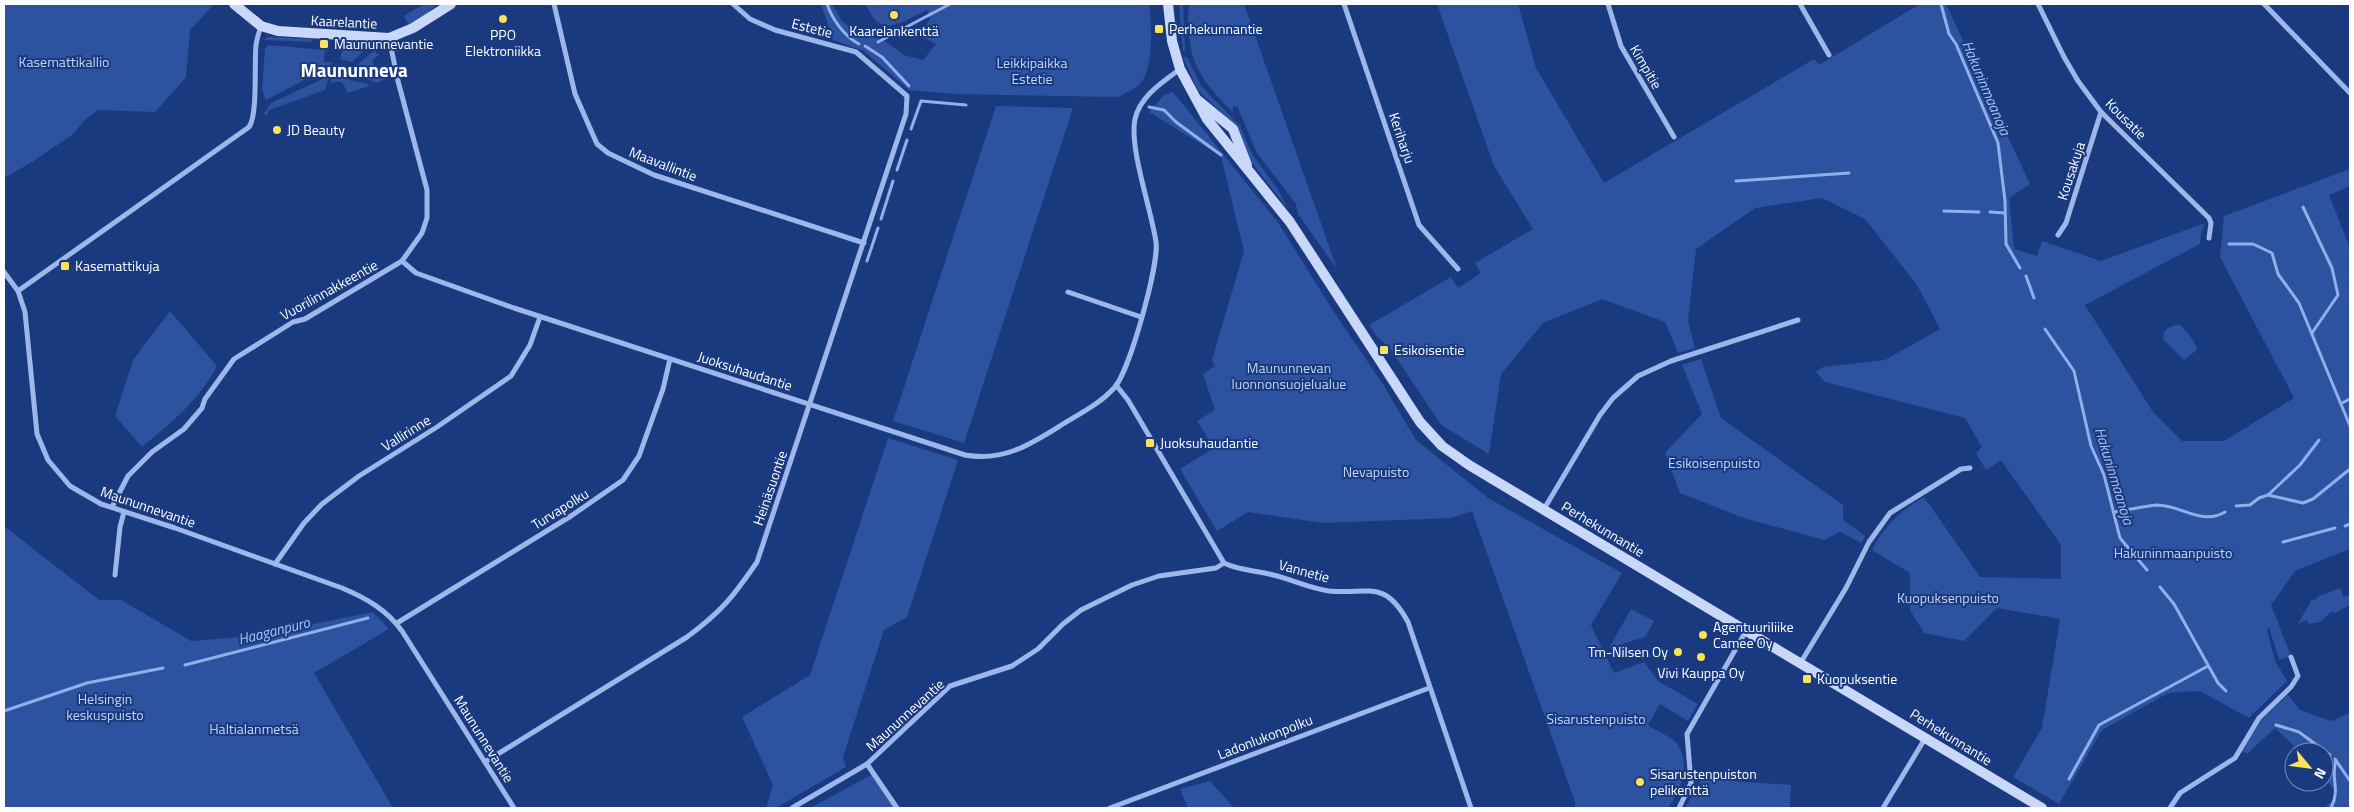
<svg xmlns="http://www.w3.org/2000/svg" width="2354" height="812" font-family="'Titillium Web',sans-serif">
	<rect width="100%" height="100%" fill="#1a3a80"/>
	<!-- green -->
	<g fill="#2d529f">
		<path d="M4,4H214L190,30L186,77L155,112L98,110L85,120L72,135L32,162L4,178Z"/>
		<path d="M424,4H437L425,15L409,25L404,16Z"/>
		<path d="M821,4H832L842,21L858,34L883,40L904,55L923,60L936,44L920,36L930,19L927,10C914,15 890,34 876,21C872,17 868,9 865,4H1149C1152,23 1154,71 1139,85C1133,90 1124,93 1118,97L954,94L909,90L864,51L833,40Z"/>
		<path d="M1179,4H1183L1185,49L1183,51Z"/>
		<path d="M1189,4H1244L1337,269L1298,214L1296,204L1257,153L1237,106L1233,107V112C1197,77 1185,56 1189,4Z"/>
		<path d="M1437,4H1518L1536,68L1604,183L1814,59L1819,65L1920,4H1946L2030,184L2009,198L2014,249L2037,256L2042,241L2101,261L2205,223L2201,234L2200,244L2085,305L2153,412L2182,441H2224L2294,398L2220,257L2224,216L2350,169V186L2329,195L2350,248V549L2295,571L2271,605L2291,656L2279,660L2269,627L2267,630L2275,661L2287,681L2249,718L2200,691L2168,693L2102,730L2059,804L2013,777L2042,728L2060,619L1997,608L1964,641L1924,633L1910,610V573L1872,550C1884,526 1900,511 1924,497L1980,577L2061,579V545L2001,460L1986,470L1976,453L1982,447L1965,418L1825,382L1816,372L1823,367L1885,360L1940,329L1917,285L1865,219L1822,198L1755,208L1696,249L1688,321L1695,348L1678,353L1665,322L1602,299L1543,323L1501,374L1489,454L1441,425L1389,347L1377,337L1369,325L1451,277L1458,288L1481,273L1475,263L1533,229L1494,166Z"/>
		<path d="M268,37L313,39L312,42L264,40Z"/>
		<path d="M268,45L325,50L324,62H332L331,66L266,100L262,90L265,49Z"/>
		<path d="M343,49H361L362,53L352,62L340,59Z"/>
		<path d="M374,51L379,55L372,61L375,67H381L385,79L378,83L363,78L358,64Z"/>
		<path d="M1183,57H1187L1201,86L1240,126L1252,154L1279,191L1288,209L1252,163L1229,120L1198,90Z"/>
		<path d="M329,76L325,90L269,110L267,115H263L271,103Z"/>
		<path d="M332,76L368,84L369,86L348,93L342,82L337,81L331,84Z"/>
		<path d="M1173,92L1277,221L1334,312L1384,386L1416,440L1488,498L1622,573L1591,625L1614,673L1644,662L1658,681L1698,704L1688,721L1660,704L1648,725C1655,731 1673,737 1678,745C1691,766 1681,790 1668,808H1575V802L1472,511L1451,518L1323,523L1248,512L1217,531L1180,469L1214,448L1197,421L1215,410L1203,374L1215,366L1212,360L1244,251L1221,156L1149,112L1164,95Z"/>
		<path d="M996,106L1073,108L964,443L893,421Z"/>
		<path d="M170,311L217,366C197,403 174,420 142,447L115,416L133,360Z"/>
		<path d="M2175,325H2180L2188,333L2198,349L2184,360L2163,339C2163,330 2167,328 2175,325Z"/>
		<path d="M1701,359L1721,418L1843,505V520L1865,536L1862,543L1840,532L1824,540L1744,518L1680,493L1665,453L1702,414L1682,365Z"/>
		<path d="M888,438L958,460L907,617L884,630L843,757L846,767L776,808H766L773,785L742,717L810,675Z"/>
		<path d="M4,526L99,600H121L191,641L255,636L373,612L389,629L314,673L393,808H4Z"/>
		<path d="M2340,588L2344,597L2350,595V605L2334,613L2332,611L2320,622L2309,624L2307,620L2298,624L2312,599L2314,601L2319,596Z"/>
		<path d="M1631,609L1654,621L1645,637L1609,648Z"/>
		<path d="M2288,695L2300,710L2331,721L2350,713V808H2325L2338,794L2324,778V752H2300L2275,728L2247,754L2242,751L2261,720Z"/>
		<path d="M873,774L897,808H810Z"/>
		<path d="M1702,779L1791,785L1790,808H1685Z"/>
		<path d="M1210,781L1234,808H1188L1180,789Z"/>
	</g>
	<g fill="none" stroke-linecap="round" stroke-linejoin="round">
		<!-- stream -->
		<g stroke="#90b0ec" stroke-width="3">
			<path d="M827,4C832,19 844,36 859,44"/>
			<path d="M1941,4L1949,34L1956,44L1998,143L2005,201L2006,244L2020,268"/>
			<path d="M878,42L950,4"/>
			<path d="M865,46L882,57L909,86"/>
			<path d="M1149,107L1164,110L1176,122L1221,155"/>
			<path d="M911,129L921,101L966,105"/>
			<path d="M897,170L907,140"/>
			<path d="M1736,181L1849,173"/>
			<path d="M2303,207L2332,268L2338,295L2312,333"/>
			<path d="M1944,211L1979,212"/>
			<path d="M1990,212L2005,213"/>
			<path d="M881,219L893,181"/>
			<path d="M2229,244H2253L2272,253L2278,274L2299,303L2350,426"/>
			<path d="M867,261L878,228"/>
			<path d="M2026,276L2034,298"/>
			<path d="M2045,329L2074,371L2091,446L2104,475L2120,538L2147,570"/>
			<path d="M2342,403L2350,399"/>
			<path d="M2268,495L2300,465L2319,440"/>
			<path d="M2236,506L2250,505L2259,498L2268,495L2303,503L2313,499L2350,469"/>
			<path d="M2115,512C2128,510 2143,506 2157,505C2181,505 2202,526 2225,512"/>
			<path d="M2345,526L2350,524"/>
			<path d="M2283,542L2335,528"/>
			<path d="M2160,587L2174,604L2218,683L2226,691"/>
			<path d="M185,665L368,618"/>
			<path d="M4,711L87,683L163,668"/>
			<path d="M2276,725L2299,732L2330,755"/>
			<path d="M2335,759L2350,781"/>
			<path d="M2069,779L2099,725L2208,666"/>
			<path d="M2331,808C2341,788 2330,780 2336,760"/>
		</g>
		<!-- street -->
		<g stroke="#9eb7ea" stroke-width="5">
			<path d="M554,4L575,94L597,144L608,153L654,175L864,243"/>
			<path d="M1344,4L1419,225L1458,269"/>
			<path d="M1608,4L1621,46L1674,137"/>
			<path d="M1800,4L1829,55"/>
			<path d="M2038,4L2064,57L2078,81L2101,112L2209,218L2211,223L2209,238"/>
			<path d="M2264,4L2350,93"/>
			<path d="M261,26C259,32 257,39 256,45C254,62 258,115 249,127L18,291L25,312L37,434L48,460L70,486L101,504L175,528L342,588C366,598 387,610 402,631L514,808"/>
			<path d="M2058,235L2066,223L2101,112"/>
			<path d="M402,261L416,273L514,308L965,455C1004,462 1031,444 1063,424C1081,413 1101,403 1115,387C1130,369 1159,265 1156,242C1151,208 1129,148 1135,119C1140,96 1163,82 1180,69"/>
			<path d="M4,272L18,291"/>
			<path d="M1068,292L1141,317"/>
			<path d="M1116,385L1128,400L1224,563C1240,571 1256,570 1273,575C1291,579 1309,588 1329,591C1368,595 1384,578 1408,622L1471,808"/>
			<path d="M112,507L128,476L152,452L184,429L202,408L205,399L234,359L293,322L305,319L402,261L422,233L427,218V190L398,81L389,38"/>
			<path d="M1544,509L1600,415L1613,398L1638,376L1671,361L1798,320"/>
			<path d="M275,564L304,523L322,504L359,476L437,427L511,376L530,345L540,317"/>
			<path d="M115,575L120,527L124,512"/>
			<path d="M397,623L571,516L623,480L639,456L663,389L670,359"/>
			<path d="M1801,662L1846,588L1869,542L1890,513L1961,469L1970,468"/>
			<path d="M485,762L687,637C721,612 733,597 757,562L906,114L907,96L856,52L775,30L750,19L733,4"/>
			<path d="M867,764L897,808"/>
			<path d="M792,808L867,764L950,686L1012,666L1038,649L1063,624L1081,610L1132,585L1159,576L1216,568L1224,563"/>
			<path d="M1110,808L1429,688"/>
			<path d="M1679,808L1691,783L1687,734L1746,631"/>
			<path d="M1883,808L1926,737"/>
			<path d="M2170,808L2180,793L2235,758L2259,718L2291,687L2298,676L2291,657"/>
		</g>
		<!-- secondary -->
		<g stroke="#c9d7f8" stroke-width="10">
			<path d="M234,4L261,26L278,31L389,38L413,28L451,4"/>
			<path d="M1168,4L1172,41L1180,69L1207,119L1290,222L1420,422L1442,446L1469,465L2042,808"/>
			<path d="M1199,101L1233,129L1247,165"/>
		</g>
	</g>
	<!-- markers -->
	<g fill="#fce25a" stroke="#1a3a80" stroke-width="2">
		<circle cx="894" cy="15" r="5"/>
		<circle cx="503" cy="19" r="5"/>
		<rect x="1154" y="24" width="10" height="10" rx="2.5"/>
		<rect x="319" y="39" width="10" height="10" rx="2.5"/>
		<circle cx="277" cy="130" r="5"/>
		<rect x="60" y="261" width="10" height="10" rx="2.5"/>
		<rect x="1379" y="345" width="10" height="10" rx="2.5"/>
		<rect x="1145" y="438" width="10" height="10" rx="2.5"/>
		<circle cx="1703" cy="635" r="5"/>
		<circle cx="1678" cy="652" r="5"/>
		<circle cx="1701" cy="657" r="5"/>
		<rect x="1802" y="674" width="10" height="10" rx="2.5"/>
		<circle cx="1640" cy="782" r="5"/>
	</g>
	<g text-anchor="middle" stroke-width="4" stroke-linejoin="round" paint-order="stroke">
		<!-- street labels -->
		<g font-size="14" fill="#fff" stroke="#1a3a80">
			<text transform="translate(344 22) rotate(3)" y="5">Kaarelantie</text>
			<text transform="translate(812 28) rotate(14)" y="5">Estetie</text>
			<text transform="translate(1646 67) rotate(60)" y="5">Kimpitie</text>
			<text transform="translate(2126 119) rotate(45)" y="5">Kousatie</text>
			<text transform="translate(1402 138) rotate(71)" y="5">Keriharju</text>
			<text transform="translate(663 164) rotate(21)" y="5">Maavallintie</text>
			<text transform="translate(2071 171) rotate(-72)" y="5">Kousakuja</text>
			<text transform="translate(329 290) rotate(-29)" y="5">Vuorilinnakkeentie</text>
			<text transform="translate(745 371) rotate(18)" y="5">Juoksuhaudantie</text>
			<text transform="translate(406 433) rotate(-32)" y="5">Vallirinne</text>
			<text transform="translate(770 488) rotate(-71)" y="5">Heinäsuontie</text>
			<text transform="translate(148 507) rotate(19)" y="5">Maununnevantie</text>
			<text transform="translate(560 509) rotate(-32)" y="5">Turvapolku</text>
			<text transform="translate(1603 529) rotate(31)" y="5">Perhekunnantie</text>
			<text transform="translate(1304 571) rotate(15)" y="5">Vannetie</text>
			<text transform="translate(905 715) rotate(-42)" y="5">Maununnevantie</text>
			<text transform="translate(1265 737) rotate(-21)" y="5">Ladonlukonpolku</text>
			<text transform="translate(1951 737) rotate(32)" y="5">Perhekunnantie</text>
			<text transform="translate(484 739) rotate(58)" y="5">Maununnevantie</text>
		</g>
		<!-- poi labels -->
		<g font-size="14" fill="#fff" stroke="#1a3a80" text-anchor="start">
			<text x="1169" y="34">Perhekunnantie</text>
			<text x="894" y="36" text-anchor="middle">Kaarelankenttä</text>
			<text x="503" y="40" text-anchor="middle">PPO<tspan x="503" dy="16">Elektroniikka</tspan></text>
			<text x="334" y="49">Maununnevantie</text>
			<text x="287" y="135">JD Beauty</text>
			<text x="75" y="271">Kasemattikuja</text>
			<text x="1394" y="355">Esikoisentie</text>
			<text x="1160" y="448">Juoksuhaudantie</text>
			<text x="1713" y="632">Agentuuriliike<tspan x="1713" dy="16">Camee Oy</tspan></text>
			<text x="1668" y="657" text-anchor="end">Tm-Nilsen Oy</text>
			<text x="1701" y="678" text-anchor="middle">Vivi Kauppa Oy</text>
			<text x="1817" y="684">Kuopuksentie</text>
			<text x="1650" y="779">Sisarustenpuiston<tspan x="1650" dy="16">pelikenttä</tspan></text>
		</g>
		<!-- park labels -->
		<g font-size="14" fill="#c2d4f8" stroke="#1a3a80">
			<text x="64" y="67">Kasemattikallio</text>
			<text x="1032" y="68">Leikkipaikka<tspan x="1032" dy="16">Estetie</tspan></text>
			<text x="1289" y="373">Maununnevan<tspan x="1289" dy="16">luonnonsuojelualue</tspan></text>
			<text x="1714" y="468">Esikoisenpuisto</text>
			<text x="1376" y="477">Nevapuisto</text>
			<text x="2173" y="558">Hakuninmaanpuisto</text>
			<text x="1948" y="603">Kuopuksenpuisto</text>
			<text x="105" y="704">Helsingin<tspan x="105" dy="16">keskuspuisto</tspan></text>
			<text x="1596" y="724">Sisarustenpuisto</text>
			<text x="254" y="734">Haltialanmetsä</text>
		</g>
		<!-- water labels -->
		<g font-size="15" font-style="italic" fill="#a9c1f2" stroke="#1a3a80">
			<text transform="translate(1986 88) rotate(67)" y="5">Hakuninmaanoja</text>
			<text transform="translate(2114 476) rotate(73)" y="5">Hakuninmaanoja</text>
			<text transform="translate(274 631) rotate(-14)" y="5">Haaganpuro</text>
		</g>
		<!-- district labels -->
		<g font-size="19" font-weight="bold" fill="#fff" stroke="#1a3a80">
			<text x="354" y="77">Maununneva</text>
		</g>
	</g>
	<!-- border -->
	<rect width="2354" height="812" fill="none" stroke="#ffffff" stroke-width="10"/>
	<!-- north arrow -->
	<g transform="translate(2309 767) rotate(119)"><circle r="24" fill="#1a3a80" stroke="#7689b3"/>
	<path d="M0-4L9 19L0 12L-9 19Z" fill="#fce25a"/>
	<text y="-8" font-size="14" font-weight="bold" text-anchor="middle" fill="#ffffff">N</text>
	</g>
</svg>
